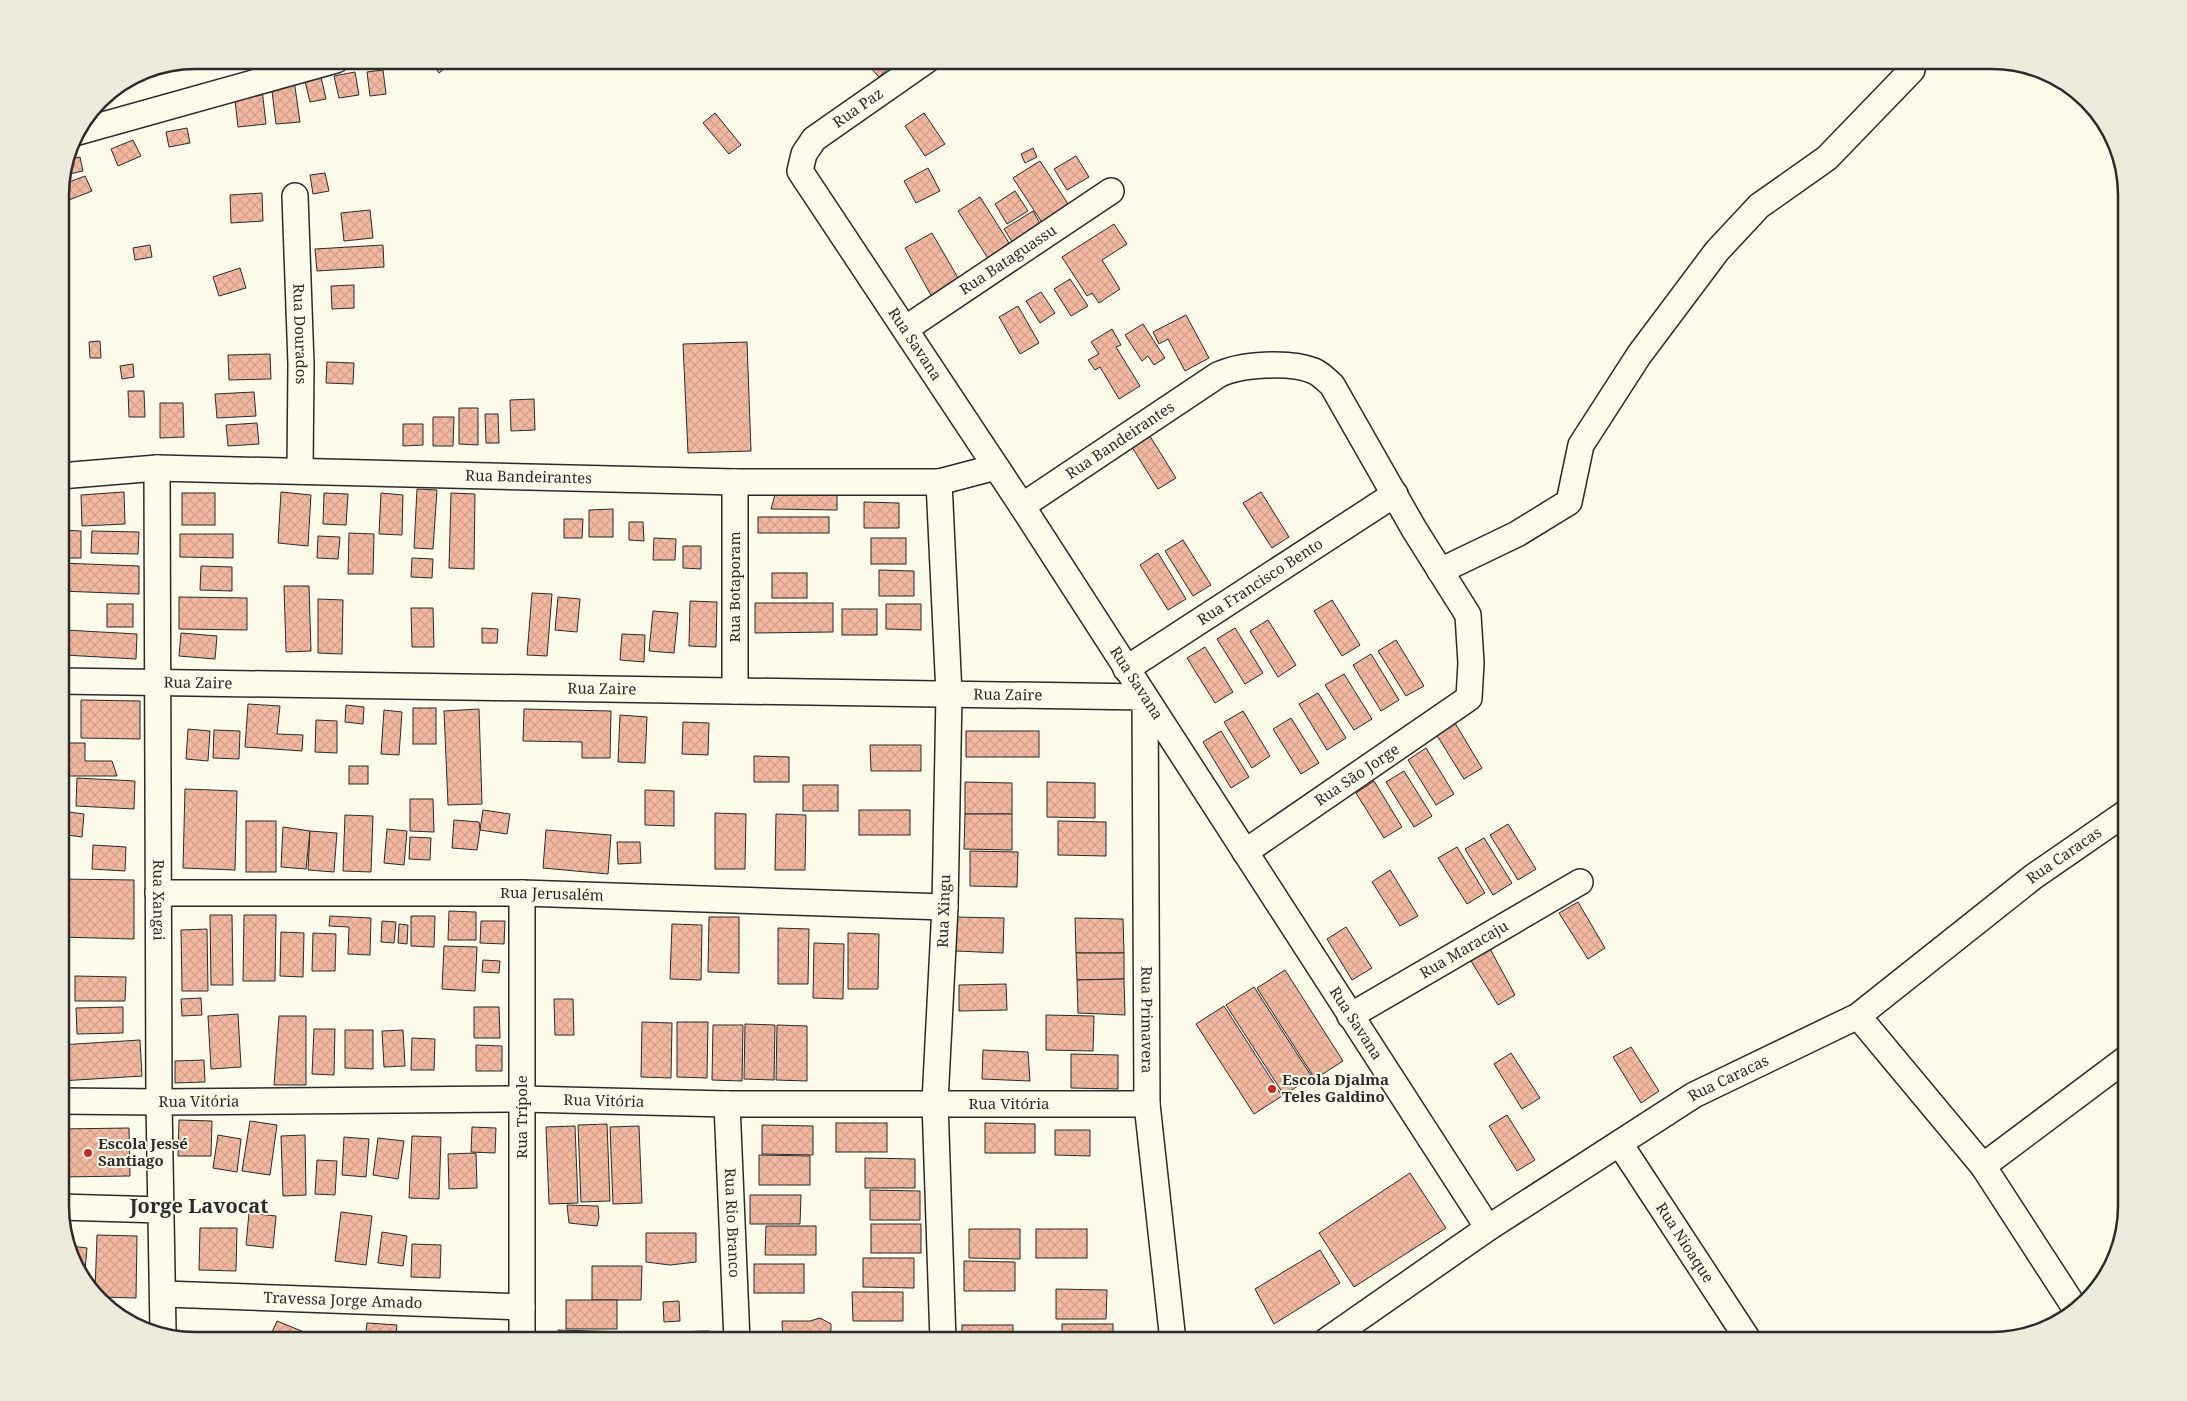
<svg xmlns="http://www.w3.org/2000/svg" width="2187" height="1401" font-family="'Noto Serif',serif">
	<defs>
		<pattern id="building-cross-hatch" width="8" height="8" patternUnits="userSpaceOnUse" patternTransform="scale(1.25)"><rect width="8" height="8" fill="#f2b8a0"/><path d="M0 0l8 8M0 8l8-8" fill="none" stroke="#d09e8a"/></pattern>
	</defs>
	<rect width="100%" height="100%" fill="#fdfbea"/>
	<!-- building -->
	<g fill="url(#building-cross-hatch)" stroke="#2b2b2b">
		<path d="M429,60H454V61L439,73Z"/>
		<path d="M863,60H894L896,61L879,77Z"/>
		<path d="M383,70L386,94L370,96L367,72Z"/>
		<path d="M355,72L359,95L339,98L334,76Z"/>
		<path d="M321,77L326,99L310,102L305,81Z"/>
		<path d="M294,80L300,122L276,124L271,83Z"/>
		<path d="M262,89L266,124L238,127L234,92Z"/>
		<path d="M715,113L741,145L729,154L703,123Z"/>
		<path d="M924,113L945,144L925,156L905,126Z"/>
		<path d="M187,128L190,143L169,147L166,132Z"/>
		<path d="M133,140L141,156L118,166L111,149Z"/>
		<path d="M1033,148L1037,157L1025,163L1021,154Z"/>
		<path d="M1076,156L1089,177L1067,190L1054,169Z"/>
		<path d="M80,157L83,171L65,175L66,160Z"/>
		<path d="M1040,161L1070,207L1043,224L1013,178Z"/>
		<path d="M928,168L940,191L916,203L904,181Z"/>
		<path d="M325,173L329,191L313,194L310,175Z"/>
		<path d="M85,176L92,191L69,200L64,184Z"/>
		<path d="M1015,191L1028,211L1007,224L995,204Z"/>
		<path d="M262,193L263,221L231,223L230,195Z"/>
		<path d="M980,197L1011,246L989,260L958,211Z"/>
		<path d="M370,210L373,238L344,241L341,213Z"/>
		<path d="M1033,211L1042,227L1014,245L1004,229Z"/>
		<path d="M1114,224L1127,244L1102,260L1120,289L1099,303L1092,293L1087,296L1062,257Z"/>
		<path d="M932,233L961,283L933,299L905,248Z"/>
		<path d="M150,245L152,257L135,260L133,248Z"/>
		<path d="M383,245L384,267L317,271L315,249Z"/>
		<path d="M240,268L246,288L219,296L213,277Z"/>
		<path d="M1070,279L1088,306L1071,316L1054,289Z"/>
		<path d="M354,285V308L332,309L331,286Z"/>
		<path d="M1041,292L1055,313L1040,323L1026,301Z"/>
		<path d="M1018,306L1039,343L1020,354L999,317Z"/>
		<path d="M1186,315L1209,358L1185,371L1168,339L1159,344L1153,332Z"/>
		<path d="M1143,324L1165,358L1154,365L1148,356L1142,361L1125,335Z"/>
		<path d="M1112,329L1121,345L1116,347L1140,386L1119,399L1100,367L1095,370L1088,360L1099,354L1091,342Z"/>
		<path d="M100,341L101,358H90L89,342Z"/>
		<path d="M747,342L751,451L688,453L683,344Z"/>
		<path d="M270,354L271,379L229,380L228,355Z"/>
		<path d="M327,362L354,363L353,384L326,383Z"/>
		<path d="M133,364L134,377L122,379L120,366Z"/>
		<path d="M128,391H144L145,417H129Z"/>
		<path d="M254,392L256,416L217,418L215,394Z"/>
		<path d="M534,399L535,430L511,431L510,400Z"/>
		<path d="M160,403H183L184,437L160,438Z"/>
		<path d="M459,408H478V445L459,444Z"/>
		<path d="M485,414H498L499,443H486Z"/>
		<path d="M433,417H454L453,446H433Z"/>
		<path d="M60,422H64L62,453H60Z"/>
		<path d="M257,423L259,444L228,446L226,425Z"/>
		<path d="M403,424H423V445L403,446Z"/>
		<path d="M1148,433L1176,478L1158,489L1130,444Z"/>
		<path d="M417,489L437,490L433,549L414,548Z"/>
		<path d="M776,491L837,492V510L771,509Z"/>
		<path d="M124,492L125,524L82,526L81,495Z"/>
		<path d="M281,492L311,495L308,546L278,543Z"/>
		<path d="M1261,492L1289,537L1272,548L1243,503Z"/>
		<rect x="182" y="493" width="33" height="32"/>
		<path d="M324,493L348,494L346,525L323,524Z"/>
		<path d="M381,493L403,495L402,535L379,534Z"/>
		<path d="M451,493L475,494L474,569L449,568Z"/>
		<path d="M864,502L899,503V528H864Z"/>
		<path d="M613,509V537H589V510Z"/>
		<rect x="758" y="517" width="71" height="16"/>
		<path d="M564,519H583L582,538H564Z"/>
		<path d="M629,522H643L644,541L629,540Z"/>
		<path d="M60,530L81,531V558H60Z"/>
		<path d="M92,531L139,532L138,554L91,553Z"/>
		<path d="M349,533L374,534L373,574H348Z"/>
		<path d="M180,534H233V558L180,557Z"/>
		<path d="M318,536L340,537L338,559L317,558Z"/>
		<path d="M654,538L676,539L675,560H653Z"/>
		<rect x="871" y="538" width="35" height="26"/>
		<path d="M1183,540L1211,585L1193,596L1165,551Z"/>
		<path d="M683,546H701V569L683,568Z"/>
		<path d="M1158,553L1186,599L1168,610L1140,565Z"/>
		<path d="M412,558L433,559L432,578L411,577Z"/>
		<path d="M60,563L139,566V594L60,591Z"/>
		<path d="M201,566L232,567V591L200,590Z"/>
		<path d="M879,570L914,571V596H879Z"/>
		<rect x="772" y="573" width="35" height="25"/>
		<path d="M284,586H309L311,651L286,652Z"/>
		<path d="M532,593L552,594L547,656L527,655Z"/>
		<path d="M179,597L247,598V630L179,629Z"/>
		<path d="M558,597L580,599L577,632L555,630Z"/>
		<path d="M318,599L343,600L342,654L318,653Z"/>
		<path d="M1332,600L1360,645L1342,656L1314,611Z"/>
		<path d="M690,601L717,602L716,647L689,646Z"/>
		<path d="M755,603H833V632L755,633Z"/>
		<rect x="107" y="604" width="26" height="23"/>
		<path d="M886,604H921V630L886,629Z"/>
		<path d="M411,608H433L434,647H412Z"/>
		<rect x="842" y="609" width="35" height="26"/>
		<path d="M653,611L678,613L674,653L649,651Z"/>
		<path d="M1268,620L1296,665L1278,677L1250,631Z"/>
		<path d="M482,628L498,629L497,643H482Z"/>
		<path d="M1235,628L1263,673L1245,684L1217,639Z"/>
		<path d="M65,630L137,634L136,659L64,655Z"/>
		<path d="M181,633L217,636L215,659L179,656Z"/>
		<path d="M622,634L645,635L644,662L620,660Z"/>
		<path d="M1396,640L1424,686L1406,696L1378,651Z"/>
		<path d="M1205,647L1233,692L1215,703L1187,658Z"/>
		<path d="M1371,654L1399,700L1381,711L1353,665Z"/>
		<path d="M1344,674L1372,719L1354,730L1325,685Z"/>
		<path d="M1318,693L1346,738L1327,750L1299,704Z"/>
		<path d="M81,700L140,701V739L81,738Z"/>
		<path d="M248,704L280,706L277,734L303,735L302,751L245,747Z"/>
		<path d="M346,705L364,707L363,724L345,722Z"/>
		<rect x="413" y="708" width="23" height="36"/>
		<path d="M479,709L482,804L448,805L444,711Z"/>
		<path d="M524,709L611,711L610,758H582V742L523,741Z"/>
		<path d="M384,710L402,712L399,755L381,754Z"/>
		<path d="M1243,711L1270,756L1252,768L1224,722Z"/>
		<path d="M620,715L647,717L645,763L618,762Z"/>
		<path d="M1291,718L1319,763L1301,774L1273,729Z"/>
		<path d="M316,720L337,721V753L315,752Z"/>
		<path d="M683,722L709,723L708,755L682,754Z"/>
		<path d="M1455,723L1482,768L1464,779L1436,734Z"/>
		<path d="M188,729L210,731L208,761L186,759Z"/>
		<path d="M214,730L240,731L239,759L213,758Z"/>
		<rect x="966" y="731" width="73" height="26"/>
		<path d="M1221,731L1249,777L1231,788L1203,742Z"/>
		<path d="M60,743H85V761H112L117,776H60Z"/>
		<path d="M870,745H921V771H871Z"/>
		<path d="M1426,748L1454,794L1436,805L1408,760Z"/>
		<path d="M754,756L789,757V782H754Z"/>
		<rect x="349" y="766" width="19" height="18"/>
		<path d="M1404,771L1432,816L1414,827L1386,782Z"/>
		<path d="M77,778L135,781L134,809L76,806Z"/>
		<path d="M1374,781L1402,827L1384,838L1356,793Z"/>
		<path d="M965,782L1012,783V814H965Z"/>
		<path d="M1047,782L1095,783V818L1047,817Z"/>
		<rect x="803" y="785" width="35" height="26"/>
		<path d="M185,789L237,791L235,870L183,868Z"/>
		<path d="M645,790L674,791V826L645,825Z"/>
		<path d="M410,799H433L434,832L410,831Z"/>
		<path d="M483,810L510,814L507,834L480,830Z"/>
		<rect x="859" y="810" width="51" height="25"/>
		<path d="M61,811L84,814L82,837L60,834Z"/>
		<path d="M715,813L746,814L745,869H715Z"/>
		<path d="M776,814L806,815L805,870H775Z"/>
		<path d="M965,814H1012V850L964,849Z"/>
		<path d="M345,815L373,816L371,872L343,871Z"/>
		<path d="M454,820L479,822L480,830L477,850L452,848Z"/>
		<rect x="246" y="821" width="30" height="51"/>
		<path d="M1058,821L1106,822V856L1058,855Z"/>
		<path d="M1508,824L1536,869L1518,880L1490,835Z"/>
		<path d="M283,827L310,831L306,869L281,867Z"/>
		<path d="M387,829L407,831L404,865L384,863Z"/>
		<path d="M546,830L611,835L608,874L543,868Z"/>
		<path d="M310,831L337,833L334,872L308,870Z"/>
		<path d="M410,837L431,838L430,860L409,859Z"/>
		<path d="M1484,838L1512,883L1493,895L1465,849Z"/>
		<path d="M617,842H640L641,863L618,864Z"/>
		<path d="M93,845L126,847L125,871L92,869Z"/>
		<path d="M1457,847L1485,893L1467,904L1438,858Z"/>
		<path d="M970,851L1018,852L1017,887L970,886Z"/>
		<path d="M1390,870L1418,916L1400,926L1372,882Z"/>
		<path d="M60,879L134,880V939L60,937Z"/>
		<path d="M1578,902L1605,948L1588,959L1559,913Z"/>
		<path d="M449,911L476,912V940H448Z"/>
		<path d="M210,915H232L233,985H211Z"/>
		<path d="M244,915H276L275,981H243Z"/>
		<path d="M330,916L371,918L370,955L348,954L349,927L329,926Z"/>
		<path d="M411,916H435L434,947L411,946Z"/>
		<path d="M709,917H739V973L708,972Z"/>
		<path d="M956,917L1004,918L1003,953L956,951Z"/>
		<path d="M1075,918L1123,919L1124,953H1076Z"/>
		<path d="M382,921L396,922L394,943L381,942Z"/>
		<path d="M481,921H505L504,944L480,943Z"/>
		<path d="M399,924L408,925L407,944L398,943Z"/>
		<path d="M672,924L702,925L701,980L670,979Z"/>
		<path d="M1346,927L1372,968L1352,980L1327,939Z"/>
		<path d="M778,928L809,929L808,984H778Z"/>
		<path d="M207,929L208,991H182L181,930Z"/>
		<path d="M281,932L304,933L303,977L280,976Z"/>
		<path d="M313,933L336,934L335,971H312Z"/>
		<path d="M848,933L879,934L878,989H848Z"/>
		<path d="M814,943L844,944L843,999L813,998Z"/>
		<path d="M444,946L477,947L475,991L442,989Z"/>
		<path d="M1489,947L1515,995L1498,1005L1471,961Z"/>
		<path d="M1076,953H1124V979L1077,980Z"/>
		<path d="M483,960L500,961L499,973L482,972Z"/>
		<path d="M1285,970L1343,1061L1315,1079L1257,988Z"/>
		<path d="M75,976L126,977L125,1001H75Z"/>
		<path d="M1124,979L1125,1015L1078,1013L1077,980Z"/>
		<path d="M1006,984L1007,1010L959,1011V985Z"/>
		<path d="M1254,987L1312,1077L1284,1095L1226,1005Z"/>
		<path d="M201,998L202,1015L182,1016L181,999Z"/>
		<path d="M554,999H573L574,1035H555Z"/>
		<path d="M1224,1006L1282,1096L1254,1114L1196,1024Z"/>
		<path d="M123,1007V1033L77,1034L76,1008Z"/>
		<path d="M474,1007H499L500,1038H474Z"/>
		<path d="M238,1014L241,1067L211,1069L208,1016Z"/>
		<path d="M1046,1015L1094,1016L1093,1051L1046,1050Z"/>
		<path d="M279,1016H306V1085H274Z"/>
		<path d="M642,1022L672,1023L671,1078L641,1077Z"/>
		<path d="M677,1022H708L707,1078L677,1077Z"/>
		<path d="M745,1024L775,1025L774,1080L744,1079Z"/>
		<path d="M713,1025H743L742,1081L712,1080Z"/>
		<path d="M777,1025L807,1026V1081L776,1080Z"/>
		<path d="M314,1029H335L334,1075L312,1074Z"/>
		<path d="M345,1030H373V1069L345,1068Z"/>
		<path d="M403,1030L405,1066L384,1067L382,1031Z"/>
		<path d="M412,1038L435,1039L434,1070H411Z"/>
		<path d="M140,1040L142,1076L60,1081V1045Z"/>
		<path d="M476,1045L502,1046V1071H476Z"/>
		<path d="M1631,1047L1659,1091L1641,1103L1613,1057Z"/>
		<path d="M983,1050L1028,1052L1030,1081L982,1079Z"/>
		<path d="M1511,1053L1540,1098L1522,1109L1494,1064Z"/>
		<path d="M1071,1054L1118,1055V1089L1071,1088Z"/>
		<path d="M204,1060L205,1082L175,1083V1061Z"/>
		<path d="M1507,1115L1535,1160L1517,1171L1489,1126Z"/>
		<path d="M179,1120L212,1121L211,1156H178Z"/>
		<path d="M250,1121L277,1125L270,1175L242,1171Z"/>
		<rect x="836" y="1123" width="51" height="29"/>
		<path d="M985,1123L1035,1124V1153H985Z"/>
		<path d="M607,1124L610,1201L581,1202L578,1125Z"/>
		<path d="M762,1125L813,1126V1155L762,1154Z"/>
		<path d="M575,1126L578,1203L549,1204L546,1127Z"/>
		<path d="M639,1126L642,1203L613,1204L610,1127Z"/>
		<path d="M472,1127L496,1128L495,1153L471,1152Z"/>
		<path d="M129,1128L130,1176L60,1177V1129Z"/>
		<path d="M1055,1130H1090V1156L1055,1155Z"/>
		<path d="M218,1135L241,1139L237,1172L213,1168Z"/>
		<path d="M305,1135L306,1195L283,1196L281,1136Z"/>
		<path d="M412,1136L441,1137L439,1199L409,1198Z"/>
		<path d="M344,1137L369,1139L366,1177L342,1175Z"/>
		<path d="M378,1138L404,1141L398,1179L373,1175Z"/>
		<path d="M476,1153L477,1188L449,1189L448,1154Z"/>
		<path d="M759,1155L810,1156V1185H759Z"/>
		<path d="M865,1158L915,1159V1188H865Z"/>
		<path d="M317,1160L337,1161L335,1195L315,1194Z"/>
		<path d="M1410,1173L1446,1228L1354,1287L1319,1233Z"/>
		<path d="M870,1190L920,1191V1220H870Z"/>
		<path d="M750,1195H801L800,1224H750Z"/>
		<path d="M567,1205L598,1206L599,1217L597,1226L569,1223Z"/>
		<path d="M341,1212L372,1216L366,1265L335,1261Z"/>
		<path d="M249,1213L276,1216L273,1248L246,1245Z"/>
		<rect x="871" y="1224" width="50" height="29"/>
		<path d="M766,1226H816V1255H765Z"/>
		<path d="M200,1228H237L236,1271L199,1270Z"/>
		<path d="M969,1229H1020V1259L969,1258Z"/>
		<rect x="1036" y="1229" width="51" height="29"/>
		<path d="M382,1232L407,1236L403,1266L378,1263Z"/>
		<path d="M646,1233H696V1262L670,1265L646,1262Z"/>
		<path d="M97,1235L137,1236L136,1298L100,1297L95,1292Z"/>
		<path d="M412,1244L441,1245L440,1278L411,1277Z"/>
		<path d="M70,1246L87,1248L84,1280L78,1274Z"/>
		<path d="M1320,1250L1340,1283L1274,1324L1255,1289Z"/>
		<path d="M863,1258H914V1288L863,1287Z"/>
		<path d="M964,1261L1015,1262V1291H964Z"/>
		<rect x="754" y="1264" width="50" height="29"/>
		<path d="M592,1266H642L641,1300H592Z"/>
		<path d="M1056,1289L1107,1290L1106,1319H1056Z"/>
		<path d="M852,1292H903V1321H853Z"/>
		<rect x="566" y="1300" width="51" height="29"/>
		<path d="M679,1301L680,1321L664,1322L663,1302Z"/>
		<path d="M820,1318L831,1324V1330L823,1341H783L782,1321H810Z"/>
		<path d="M277,1321L304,1332L300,1341H268Z"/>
		<path d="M367,1323L397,1325L395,1341H365Z"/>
		<rect x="1062" y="1324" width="51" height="17"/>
		<rect x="962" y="1325" width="51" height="16"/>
		<path d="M558,1330L626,1332V1341H558Z"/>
		<path d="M709,1331V1341H665V1332Z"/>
	</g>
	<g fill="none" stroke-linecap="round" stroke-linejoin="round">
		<defs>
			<g id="minor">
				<path id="s1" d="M927,60L814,139L804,154L800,171L1022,506L1488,1228"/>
				<path d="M78,132L336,60"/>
				<path id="s2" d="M295,196L301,364L300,470"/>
				<path id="s3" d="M905,329L1111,191"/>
				<path id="s4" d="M157,468L159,1102L163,1331"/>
				<path id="s5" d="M60,476L157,468L735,482H939L996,467"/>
				<path d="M735,482V691"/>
				<path d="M939,482L949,694L945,907L935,1102L943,1341"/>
				<path id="s6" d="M1022,506L1218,375C1240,364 1290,361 1314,371C1321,374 1326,380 1332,385L1414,529L1468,615L1471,663L1469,698L1245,852"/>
				<path d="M1440,571L1517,534L1569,502L1581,445L1639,355L1717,251L1759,206L1827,158L1912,70L1913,60"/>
				<path id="s7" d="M1126,669L1395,494"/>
				<path id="s8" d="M60,681L1145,697L1147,1104L1173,1341"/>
				<path id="s9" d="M158,893H522L945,907"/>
				<path id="s10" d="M1350,1016L1580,882"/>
				<path d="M1858,1016L1983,1166L2075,1308"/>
				<path id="s11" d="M60,1101L159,1102L523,1099L727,1104H1147"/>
				<path id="s12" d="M727,1104L737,1341"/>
				<path id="s13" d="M1620,1144L1749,1341"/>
				<path d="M1983,1166L2127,1058"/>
				<path d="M60,1207L161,1210"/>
				<path id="s14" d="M164,1294L522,1307"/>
				<path d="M522,1341V893"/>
				<path id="s15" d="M1326,1341L1488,1228L1694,1095L1858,1016L2033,877L2127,812"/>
			</g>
		</defs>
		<!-- minor casing -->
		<use href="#minor" stroke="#2b2b2b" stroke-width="28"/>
		<!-- minor -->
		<use href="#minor" stroke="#fdfbea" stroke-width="25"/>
	</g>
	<!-- markers -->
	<g fill="#c62828" stroke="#fdfbea" stroke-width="2">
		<circle cx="1272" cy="1089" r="5"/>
		<circle cx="88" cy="1153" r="5"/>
	</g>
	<g text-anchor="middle" stroke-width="4" stroke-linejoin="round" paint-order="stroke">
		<!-- street labels -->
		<g font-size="15" fill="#2b2b2b" stroke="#fdfbea">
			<text transform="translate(858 108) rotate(-35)" y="5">Rua Paz</text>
			<text dy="5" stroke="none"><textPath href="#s3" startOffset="124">Rua Bataguassu</textPath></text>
			<text dy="5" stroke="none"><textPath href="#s2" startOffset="138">Rua Dourados</textPath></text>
			<text dy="5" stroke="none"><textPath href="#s1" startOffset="381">Rua Savana</textPath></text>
			<text dy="5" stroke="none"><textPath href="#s6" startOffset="118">Rua Bandeirantes</textPath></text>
			<text dy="5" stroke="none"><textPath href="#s5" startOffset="469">Rua Bandeirantes</textPath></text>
			<text dy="5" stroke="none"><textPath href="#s7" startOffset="160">Rua Francisco Bento</textPath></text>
			<text transform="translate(735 587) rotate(-90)" y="5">Rua Botaporam</text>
			<text dy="5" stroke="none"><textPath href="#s8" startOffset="138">Rua Zaire</textPath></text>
			<text dy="5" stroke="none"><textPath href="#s1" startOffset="786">Rua Savana</textPath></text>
			<text dy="5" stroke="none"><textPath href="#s8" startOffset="542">Rua Zaire</textPath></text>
			<text dy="5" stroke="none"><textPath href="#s8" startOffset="948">Rua Zaire</textPath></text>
			<text transform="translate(1357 775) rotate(-34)" y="5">Rua São Jorge</text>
			<text dy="5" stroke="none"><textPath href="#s15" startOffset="886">Rua Caracas</textPath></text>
			<text dy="5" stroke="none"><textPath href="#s9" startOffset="394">Rua Jerusalém</textPath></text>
			<text dy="5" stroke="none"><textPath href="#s4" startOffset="432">Rua Xangai</textPath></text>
			<text transform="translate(944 911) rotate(-88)" y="5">Rua Xingu</text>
			<text dy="5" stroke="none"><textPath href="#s10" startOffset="132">Rua Maracaju</textPath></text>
			<text dy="5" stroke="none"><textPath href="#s8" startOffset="1408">Rua Primavera</textPath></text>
			<text dy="5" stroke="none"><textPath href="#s1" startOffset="1191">Rua Savana</textPath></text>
			<text dy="5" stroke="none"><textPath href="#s15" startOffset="481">Rua Caracas</textPath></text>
			<text dy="5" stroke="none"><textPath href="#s11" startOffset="544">Rua Vitória</textPath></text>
			<text dy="5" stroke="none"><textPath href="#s11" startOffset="139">Rua Vitória</textPath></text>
			<text dy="5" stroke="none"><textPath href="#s11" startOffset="949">Rua Vitória</textPath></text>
			<text transform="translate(522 1117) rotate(-90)" y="5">Rua Trípole</text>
			<text dy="5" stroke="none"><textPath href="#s12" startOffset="119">Rua Rio Branco</textPath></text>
			<text dy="5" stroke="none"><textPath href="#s13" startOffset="118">Rua Nioaque</textPath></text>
			<text dy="5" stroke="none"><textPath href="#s14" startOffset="179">Travessa Jorge Amado</textPath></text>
		</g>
		<!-- poi labels -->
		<g font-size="15" font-weight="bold" fill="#2b2b2b" stroke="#fdfbea" text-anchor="start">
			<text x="1282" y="1085">Escola Djalma<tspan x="1282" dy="17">Teles Galdino</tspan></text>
			<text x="98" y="1149">Escola Jessé<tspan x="98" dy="17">Santiago</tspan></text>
		</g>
		<!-- district labels -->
		<g font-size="20" font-weight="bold" fill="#2b2b2b" stroke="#fdfbea">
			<text x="199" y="1213">Jorge Lavocat</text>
		</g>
	</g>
	<!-- crop -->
	<path d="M0 0H2187V1401H0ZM195 69H1992A126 126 0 0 1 2118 195V1206A126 126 0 0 1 1992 1332H195A126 126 0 0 1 69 1206V195A126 126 0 0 1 195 69Z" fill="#eceadb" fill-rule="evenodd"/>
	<path fill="none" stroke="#2b2b2b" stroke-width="2.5" d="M195 69H1992A126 126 0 0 1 2118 195V1206A126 126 0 0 1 1992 1332H195A126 126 0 0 1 69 1206V195A126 126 0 0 1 195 69Z"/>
</svg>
